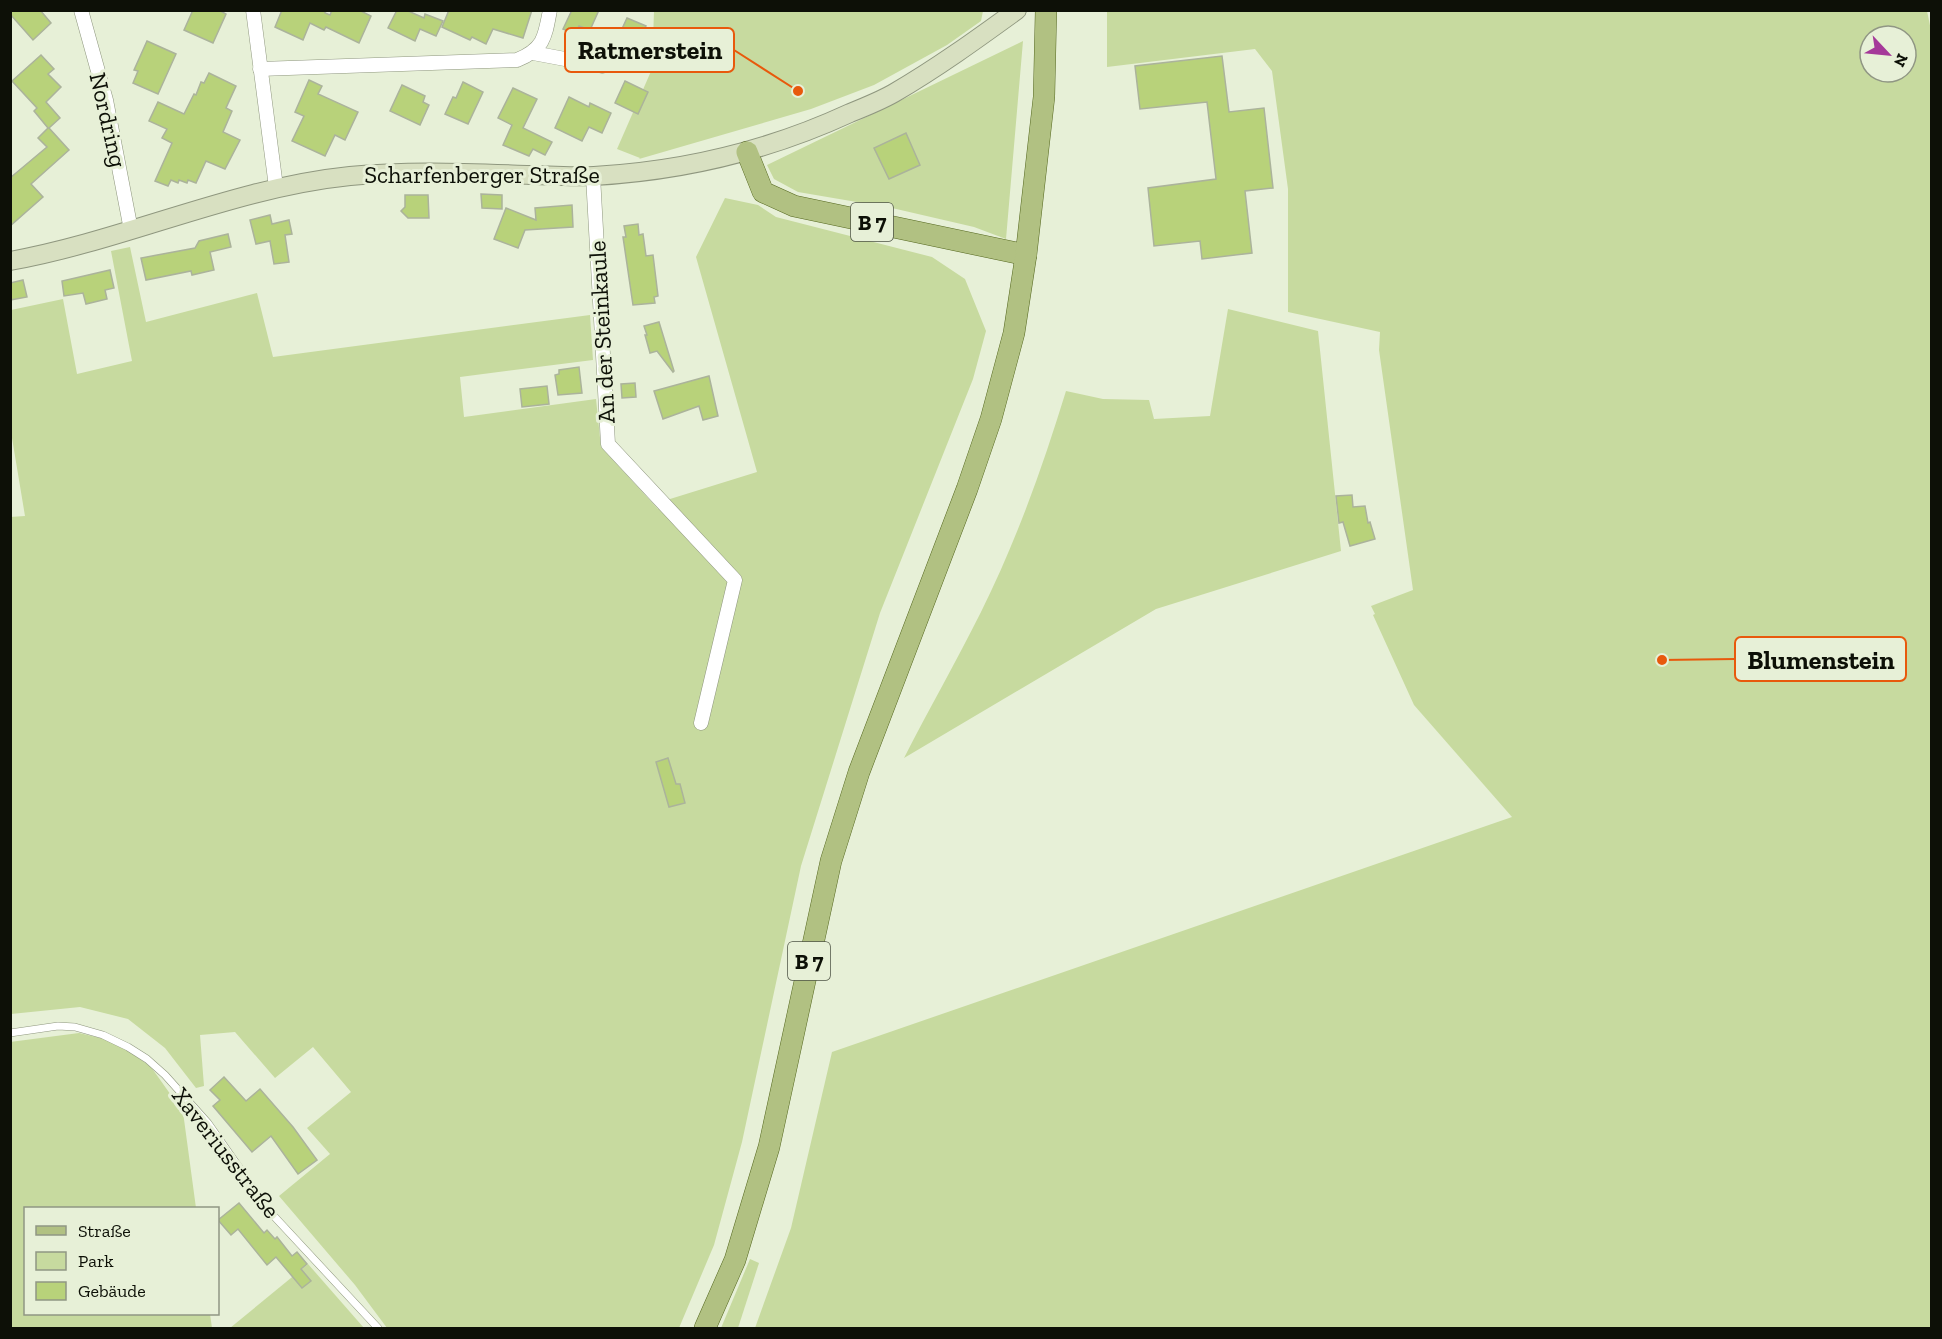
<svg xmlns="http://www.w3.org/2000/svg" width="1942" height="1339" font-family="'Zilla Slab',serif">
	<rect width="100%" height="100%" fill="#e7f0d7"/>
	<!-- green -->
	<g fill="#c7da9f" fill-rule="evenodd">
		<path d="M654,11H983L981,21L947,45L874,85L811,109L639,159L640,158L617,149L652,69Z"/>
		<path d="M1107,11H1927L1932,35L1931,1328H755L791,1228L832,1052L1512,817L1414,705L1373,615L1375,614L1371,606L1413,590L1379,350L1380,332L1288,312V189L1272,71L1255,49L1107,67ZM1870,36H1906V72H1870Z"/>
		<path d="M1023,41L1006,239L974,227L892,208L798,192L774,179L767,165Z"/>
		<path d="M725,198L758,205L776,217L932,257L965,279L986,331L973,379L880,613L801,866L742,1142L714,1245L679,1328H387L355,1285L279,1196L330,1154L307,1128L351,1092L313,1047L275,1078L235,1032L200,1035L204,1086L196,1088L165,1048L128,1019L80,1007L11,1014L10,517L25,516L11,432V310L63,299L77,374L132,361L111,251L130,247L146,322L257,293L273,357L590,315L593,360L460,377L464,417L596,399L601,447L658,509L670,499L757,472L696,257Z"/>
		<path d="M1228,309L1318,331L1341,551L1156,609L904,758C929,709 956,662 981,612C1016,542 1043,466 1066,391L1103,399L1149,400L1154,419L1210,416Z"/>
		<path d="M79,1033L117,1042L151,1067L183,1112L196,1208H26V1314H210L212,1328H11L10,1042Z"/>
		<path d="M750,1259L759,1263L738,1328H721Z"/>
		<path d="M308,1264L364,1328H230Z"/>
	</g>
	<!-- building -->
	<g fill="#b8d27a" stroke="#abb39b" stroke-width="1.5">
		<path d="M10,10H40L51,23L33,40L10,14Z"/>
		<path d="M193,10H219L226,14L213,43L184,30Z"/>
		<path d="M282,10H325V13L330,15L332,10H359L371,16L359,43L326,27L324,30L310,23L303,40L275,27Z"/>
		<path d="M397,10H406L424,18L425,14L443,21L436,36L420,29L415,41L388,28Z"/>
		<path d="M449,10H532L523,38L493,29L486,44L472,37L470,40L442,27Z"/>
		<path d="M572,10H599L590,30L579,26L576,34L563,29Z"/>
		<path d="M627,18L646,26L635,51L616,42Z"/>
		<path d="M147,41L176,54L158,94L133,83L138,71L134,70Z"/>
		<path d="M41,55L54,69L48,74L61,87L46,102L60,118L49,128L69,150L31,184L43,197L10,226V178L47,147L38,138L48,128L34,111L37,108L12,81Z"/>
		<path d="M1222,56L1229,112L1264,108L1273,188L1245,191L1252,253L1202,259L1200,241L1154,246L1148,188L1216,179L1207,102L1140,109L1135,66Z"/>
		<path d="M209,73L236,86L226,108L232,111L223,132L240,140L225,169L206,161L196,183L188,180L187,183L179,180L178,183L171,180L168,186L155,181L172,143L162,138L167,129L149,121L158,102L184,114L194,94L196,95L201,82L204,83Z"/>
		<path d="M309,80L322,86L318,94L358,112L345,140L335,135L325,156L292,141L304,116L295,112Z"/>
		<path d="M625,81L648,92L638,114L615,103Z"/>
		<path d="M463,82L483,92L468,124L445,114L453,97L456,98Z"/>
		<path d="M402,85L425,96L423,102L429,105L420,125L390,111Z"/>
		<path d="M513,88L537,99L523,128L552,142L545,155L533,149L529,156L503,145L512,125L498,118Z"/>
		<path d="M569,97L589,107L590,103L611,113L602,133L589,127L582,141L555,128Z"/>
		<path d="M906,133L920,165L889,179L874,148Z"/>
		<path d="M481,194L502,195V209L482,208Z"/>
		<path d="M405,195H428L429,218H408L401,211L405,207Z"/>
		<path d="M572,205L573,227L525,230L518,248L494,239L506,208L536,220L535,208Z"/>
		<path d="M270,215L272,224L289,220L292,234L285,235L289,262L274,264L270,241L256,244L250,220Z"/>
		<path d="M638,224L639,235L643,234L646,256L653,255L658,296L654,297L655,303L633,305L623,237H626L624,226Z"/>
		<path d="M228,234L231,247L210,252L214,270L192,275L191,271L146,280L141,258L195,248L199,241Z"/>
		<path d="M110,270L114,288L105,290L107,299L86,304L83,293L64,296L62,281Z"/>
		<path d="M23,280L27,297L10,300V283Z"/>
		<path d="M659,322L674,371L673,372L657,351L650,353L645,335H647L644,326Z"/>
		<path d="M579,367L582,393L558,395L555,375L559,374V370Z"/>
		<path d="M709,376L718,416L703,420L699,406L663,419L654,391Z"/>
		<path d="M635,383L636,397L622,398L621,384Z"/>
		<path d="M547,386L549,404L522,407L520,389Z"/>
		<path d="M1352,495L1353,507L1365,506L1368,523L1370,522L1375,539L1350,546L1343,522L1339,523L1336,496Z"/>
		<path d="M668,758L676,784H680L685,803L669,807L656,762Z"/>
		<path d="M224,1077L246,1101L260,1089L293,1127L317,1160L298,1174L271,1136L252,1152L213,1106L220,1100L210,1090Z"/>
		<path d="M239,1203L264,1233L267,1230L275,1239L277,1237L292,1256L297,1252L307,1264L301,1269L311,1281L302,1288L276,1257L267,1265L238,1229L231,1235L218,1220Z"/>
	</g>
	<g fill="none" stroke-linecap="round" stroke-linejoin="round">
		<defs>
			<path id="lane" d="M10,1033L58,1026L75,1027L103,1035L128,1047L147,1059L165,1075L208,1123L271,1213L378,1328"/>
			<g id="street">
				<path d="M81,10L106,100L131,230"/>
				<path d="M253,10L276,187"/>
				<path d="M533,53L602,66"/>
				<path d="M260,69L517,60C544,49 545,37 550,10"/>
				<path d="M593,176L608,444L735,580L701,723"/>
			</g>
			<path id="secondary" d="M10,261C126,240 233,188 350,176C410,170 470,173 530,175C551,175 573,177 594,176C683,171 770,150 850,113C865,107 880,101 894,93C937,68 977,39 1017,10"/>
			<g id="primary">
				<path d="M747,152L763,192L794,206L1026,255"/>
				<path d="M705,1328L735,1260L769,1147L831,861L859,772L967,489L991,419L1014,333L1026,255L1044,97L1046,10"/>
			</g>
		</defs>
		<!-- lane casing -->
		<use href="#lane" stroke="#8f977f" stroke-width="8"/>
		<!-- street casing -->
		<use href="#street" stroke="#8f977f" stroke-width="15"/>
		<!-- secondary casing -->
		<use href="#secondary" stroke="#8f977f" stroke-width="20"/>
		<!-- primary casing -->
		<use href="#primary" stroke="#566821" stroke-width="22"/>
		<!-- lane -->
		<use href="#lane" stroke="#fff" stroke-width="7"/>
		<!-- street -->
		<use href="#street" stroke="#fff" stroke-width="14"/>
		<!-- secondary -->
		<use href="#secondary" stroke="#d8e0c1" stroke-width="18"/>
		<!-- primary -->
		<use href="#primary" stroke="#b1c182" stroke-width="21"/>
	</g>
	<g text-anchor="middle" stroke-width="6" stroke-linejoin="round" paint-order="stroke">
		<!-- shield labels -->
		<g fill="#e7f0d7" stroke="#4e5345" stroke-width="1.5">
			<rect x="851" y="203" width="42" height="38" rx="4.5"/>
			<rect x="788" y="942" width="42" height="38" rx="4.5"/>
		</g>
		<g font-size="22" font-weight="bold" fill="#0d1007">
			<text x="872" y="230">B 7</text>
			<text x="809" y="969">B 7</text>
		</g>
		<!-- street labels -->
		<g font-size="24" fill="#0d1007" stroke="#e7f0d7">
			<text transform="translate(108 120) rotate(77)" y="8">Nordring</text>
			<text x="482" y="183">Scharfenberger Straße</text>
			<text transform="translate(602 332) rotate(-93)" y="8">An der Steinkaule</text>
			<text transform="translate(226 1153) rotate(52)" y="8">Xaveriusstraße</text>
		</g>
	</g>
	<!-- callouts -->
	<path fill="none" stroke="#e8590c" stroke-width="2" d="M798 91L734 50M1662 660L1735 659"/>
	<g fill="#e8590c" stroke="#e7f0d7" stroke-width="2">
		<circle cx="798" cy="91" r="6"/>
		<circle cx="1662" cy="660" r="6"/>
	</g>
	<g fill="#e7f0d7" stroke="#e8590c" stroke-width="2">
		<rect x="565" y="28" width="169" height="44" rx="6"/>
		<rect x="1735" y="637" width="171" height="44" rx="6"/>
	</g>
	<g font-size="26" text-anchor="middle" font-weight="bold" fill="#0d1007">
		<text x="650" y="59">Ratmerstein</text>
		<text x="1821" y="669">Blumenstein</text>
	</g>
	<!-- border -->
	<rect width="1942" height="1339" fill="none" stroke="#0d1007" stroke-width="24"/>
	<!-- legend -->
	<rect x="24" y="1207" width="195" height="108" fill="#e7f0d7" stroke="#909684" stroke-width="1.5"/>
	<rect x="36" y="1226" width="30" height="9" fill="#b1c182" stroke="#909684" stroke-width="1.5"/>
	<text x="78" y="1237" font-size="18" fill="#0d1007">Straße</text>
	<rect x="36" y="1252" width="30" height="18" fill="#c7da9f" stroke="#909684" stroke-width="1.5"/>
	<text x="78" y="1267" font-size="18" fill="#0d1007">Park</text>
	<rect x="36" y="1282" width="30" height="18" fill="#b8d27a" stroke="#909684" stroke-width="1.5"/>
	<text x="78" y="1297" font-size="18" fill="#0d1007">Gebäude</text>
	<!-- north arrow -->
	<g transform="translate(1888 54) rotate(116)"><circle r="28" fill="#e7f0d7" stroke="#909684" stroke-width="1.5"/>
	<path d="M0-4.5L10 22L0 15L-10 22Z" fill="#a53999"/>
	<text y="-9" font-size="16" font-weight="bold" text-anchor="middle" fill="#0d1007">N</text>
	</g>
</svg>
